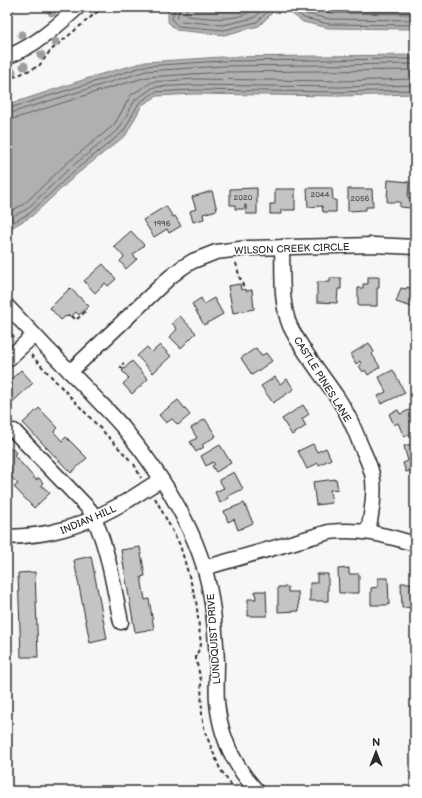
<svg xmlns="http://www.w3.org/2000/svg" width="422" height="798" font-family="'Balsamiq Sans',sans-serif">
	<rect width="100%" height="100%" fill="#f7f7f7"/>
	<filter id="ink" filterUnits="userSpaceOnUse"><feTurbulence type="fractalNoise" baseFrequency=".025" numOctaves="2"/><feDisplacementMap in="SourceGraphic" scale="8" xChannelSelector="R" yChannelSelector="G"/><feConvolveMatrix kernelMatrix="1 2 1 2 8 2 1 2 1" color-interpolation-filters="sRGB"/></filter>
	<g filter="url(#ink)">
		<!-- water -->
		<g fill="#b0b0b0" stroke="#7b7b7b">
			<path d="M173,7H415V29L329,28L303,22L288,11L275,10L259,26L224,35L176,30L168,22V11Z"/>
			<path d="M415,55V94L340,96L193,94L157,96L142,105L126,135L77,174L32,216L11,228H7V105L98,75L145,62L222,57Z"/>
		</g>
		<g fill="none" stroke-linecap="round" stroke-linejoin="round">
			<!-- shore -->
			<g stroke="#606060" stroke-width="1">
				<path d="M175,7C175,11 172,14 172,20L178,26L224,30L257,22L272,7"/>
				<path d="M180,7L177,18L180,21L223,25L254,18L265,7"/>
				<path d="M187,7L186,14L187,16C208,18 241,23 256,7"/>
				<path d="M289,7L304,18L329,24L415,25"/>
				<path d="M298,7L307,14L330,19L415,20"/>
				<path d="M307,7L331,13L415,14"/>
				<path d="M7,109L145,66L222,61L415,59"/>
				<path d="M7,114L146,71L222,66L415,64"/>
				<path d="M7,120L13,119L102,90L147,77L223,72L415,70"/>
				<path d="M7,213L24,204L67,163L114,125L131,95L152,82L193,79L339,81L415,79"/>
				<path d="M7,219L27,209L71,167L119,129L135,100L154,87L193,85L339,87L415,85"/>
				<path d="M7,224H10L30,213L74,171L123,132L139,103L155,92L193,90L339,92L415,90"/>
			</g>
		</g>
		<!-- building -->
		<g fill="#c4c4c4" stroke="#2b2b2b">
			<path d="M7,7H17L7,16Z"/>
			<path d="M388,180L409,182L408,198H412L411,208L400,207V202H387Z"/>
			<path d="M257,188V214H246V205H245V209H235V205H230V189Z"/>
			<path d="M307,188H332L333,200H336V212H323L322,206L308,207Z"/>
			<path d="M275,189H295V210H281V214H270V204H275Z"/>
			<path d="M348,189H372L373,207H366V210L348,211Z"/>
			<path d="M212,191L217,210L203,214L204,219L193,222L190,211L196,209L192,197Z"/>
			<path d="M166,206L173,217L175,216L181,226L169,233L167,229L154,237L143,220Z"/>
			<path d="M131,231L144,245L133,255L137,259L126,269L120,261L124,257L114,246Z"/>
			<path d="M103,264L116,279L108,286L105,283L95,293L84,281Z"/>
			<path d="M368,277H379V288H377V306H358V288H363V284H368Z"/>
			<path d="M330,278H341V289H338L337,303L317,302V282H330Z"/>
			<path d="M240,284L241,290L246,289V291L252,290L254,309L233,313L228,286Z"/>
			<path d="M407,287L415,290V289V308L396,302L401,288L406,289Z"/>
			<path d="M70,288L89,306L79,315L76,312L71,317L69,315L67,317L66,316L61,320L50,308Z"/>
			<path d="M201,298L204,304L214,298L223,314L204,325L192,304Z"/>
			<path d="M180,316L196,333L181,348L170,337L177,329L172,323Z"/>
			<path d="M369,343L374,352L372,354L380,367L368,375L365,370L363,372L359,366L361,365L360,361L356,364L351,354Z"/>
			<path d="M160,345L171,356L153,373L137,356L147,347L152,352Z"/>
			<path d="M256,348L261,356L266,353L272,361L252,375L241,358Z"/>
			<path d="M132,361L148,379L132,394L123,384L129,378L122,371Z"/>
			<path d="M21,370L33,383L7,407V383Z"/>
			<path d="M393,370L405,393L381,404L378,396L386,392L379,377Z"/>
			<path d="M275,377L280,384L287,379L294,389L273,403L261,386Z"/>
			<path d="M178,400L190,415L178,425L172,419L166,423L159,415Z"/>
			<path d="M303,405L309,414L302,419L306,426L292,435L282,419Z"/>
			<path d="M39,408L58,428L54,432L62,441L66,437L87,458L71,473L23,423Z"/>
			<path d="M412,409L415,416V432L404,437L398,423L394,425L389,414L398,410L400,414Z"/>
			<path d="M205,419L216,436L202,445L204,447L196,452L190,442L197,438L191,428Z"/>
			<path d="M415,443V470L406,472L403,463L408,461L404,446Z"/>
			<path d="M313,444L317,452L326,448L331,459L319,465L318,463L307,469L298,451Z"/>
			<path d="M220,445L231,463L216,472L212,466L215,464L213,462L206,466L201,456Z"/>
			<path d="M7,448L9,450L12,448L16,453L14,455L36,480L39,478L43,483L41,485L50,493L34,508L14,487L18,484L9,475L7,477Z"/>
			<path d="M234,472L243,489L228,496L229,498L220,503L215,492L224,488L219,480Z"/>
			<path d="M336,479L338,489L330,490L332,503L316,505L313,482Z"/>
			<path d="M244,503L253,523L238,530L234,519L228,522L224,511Z"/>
			<path d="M140,547L145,576L141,577L145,600L149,599L154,629L135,632L121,550Z"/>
			<path d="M91,556L107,639L90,643L74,560Z"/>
			<path d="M349,568V574H359V593H339L338,569Z"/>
			<path d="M35,572L38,657H21L18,573Z"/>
			<path d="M317,574H328V601H310V583H317Z"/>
			<path d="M378,578H388L389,605H371V588L378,587Z"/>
			<path d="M401,583H412V588H415V607L402,608Z"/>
			<path d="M278,587H288V592H298L299,611L278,612Z"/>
			<path d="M255,591H266L267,616H248V599H256Z"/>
		</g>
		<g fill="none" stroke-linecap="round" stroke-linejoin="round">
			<defs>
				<g id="minor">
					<path d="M7,57C36,45 55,28 78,7"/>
					<path d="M282,247C283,272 280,302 290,326C302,351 323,376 339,400C348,414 355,430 361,446C366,457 372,468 373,480C375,497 371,515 368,532"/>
					<path d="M7,306C33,334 60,362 87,389C100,403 114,416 126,431C156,468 184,510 200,555C213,590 215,626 217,662C217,675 216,689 217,702C220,735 234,766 257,791"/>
					<path d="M7,360L34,335"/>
					<path d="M70,372L170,277L183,267L193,261L216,252L248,248L374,245L415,247"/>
					<path d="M14,431L90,510C108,544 113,585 121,622"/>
					<path d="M7,537C49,536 79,527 116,507C132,499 146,488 161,480"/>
					<path d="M204,568L329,532C360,528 385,535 415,544"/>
				</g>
			</defs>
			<!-- minor casing -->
			<use href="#minor" stroke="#2b2b2b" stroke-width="17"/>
			<!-- path -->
			<g stroke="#2b2b2b" stroke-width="2" stroke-dasharray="4 3" stroke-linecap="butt">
				<path d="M7,80L39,66L50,51L103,7"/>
				<path d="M236,263L240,279H241L244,289"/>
				<path d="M72,316L76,320L86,311"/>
				<path d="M7,329L14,337"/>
				<path d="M31,355L131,461"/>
				<path d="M123,369L120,366L124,363"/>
				<path d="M134,464L141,478"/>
				<path d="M155,498L180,545L196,600L201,645L196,656V660L201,680L202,716L205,732L220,769L235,791"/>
			</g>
			<!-- minor -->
			<use href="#minor" stroke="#fff" stroke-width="14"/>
		</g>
		<!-- trees -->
		<g fill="#9e9e9e">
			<circle cx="52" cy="12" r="4.5"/>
			<circle cx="22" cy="35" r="4.5"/>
			<circle cx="55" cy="42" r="4.5"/>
			<circle cx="41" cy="55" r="4.5"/>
			<circle cx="24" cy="66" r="4.5"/>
			<circle cx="12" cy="72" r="4.5"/>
		</g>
	</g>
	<g text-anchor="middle" stroke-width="3" stroke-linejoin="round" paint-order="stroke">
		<!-- number labels -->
		<g font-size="8" fill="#515151">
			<text x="320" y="197">2044</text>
			<text x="243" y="200">2020</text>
			<text x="360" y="201">2056</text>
			<text x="162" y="226">1996</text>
		</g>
		<!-- street labels -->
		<g font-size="10" fill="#2b2b2b" stroke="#fff">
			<text transform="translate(292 248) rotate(-2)" y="4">WILSON CREEK CIRCLE</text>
			<text transform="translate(323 379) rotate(58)" y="4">CASTLE PINES LANE</text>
			<text transform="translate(88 519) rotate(-23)" y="4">INDIAN HILL</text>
			<text transform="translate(213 639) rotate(-94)" y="4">LUNDQUIST DRIVE</text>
		</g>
	</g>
	<!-- margin -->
	<rect width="422" height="798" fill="none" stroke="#fff" stroke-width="24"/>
	<rect x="12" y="12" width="398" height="774" fill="none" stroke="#2b2b2b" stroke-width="1.5" filter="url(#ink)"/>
	<!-- north arrow -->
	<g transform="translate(376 752)" stroke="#ffffff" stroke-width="3" paint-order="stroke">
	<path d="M0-3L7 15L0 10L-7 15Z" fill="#2b2b2b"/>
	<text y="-6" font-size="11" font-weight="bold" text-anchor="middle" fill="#2b2b2b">N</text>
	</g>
</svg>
